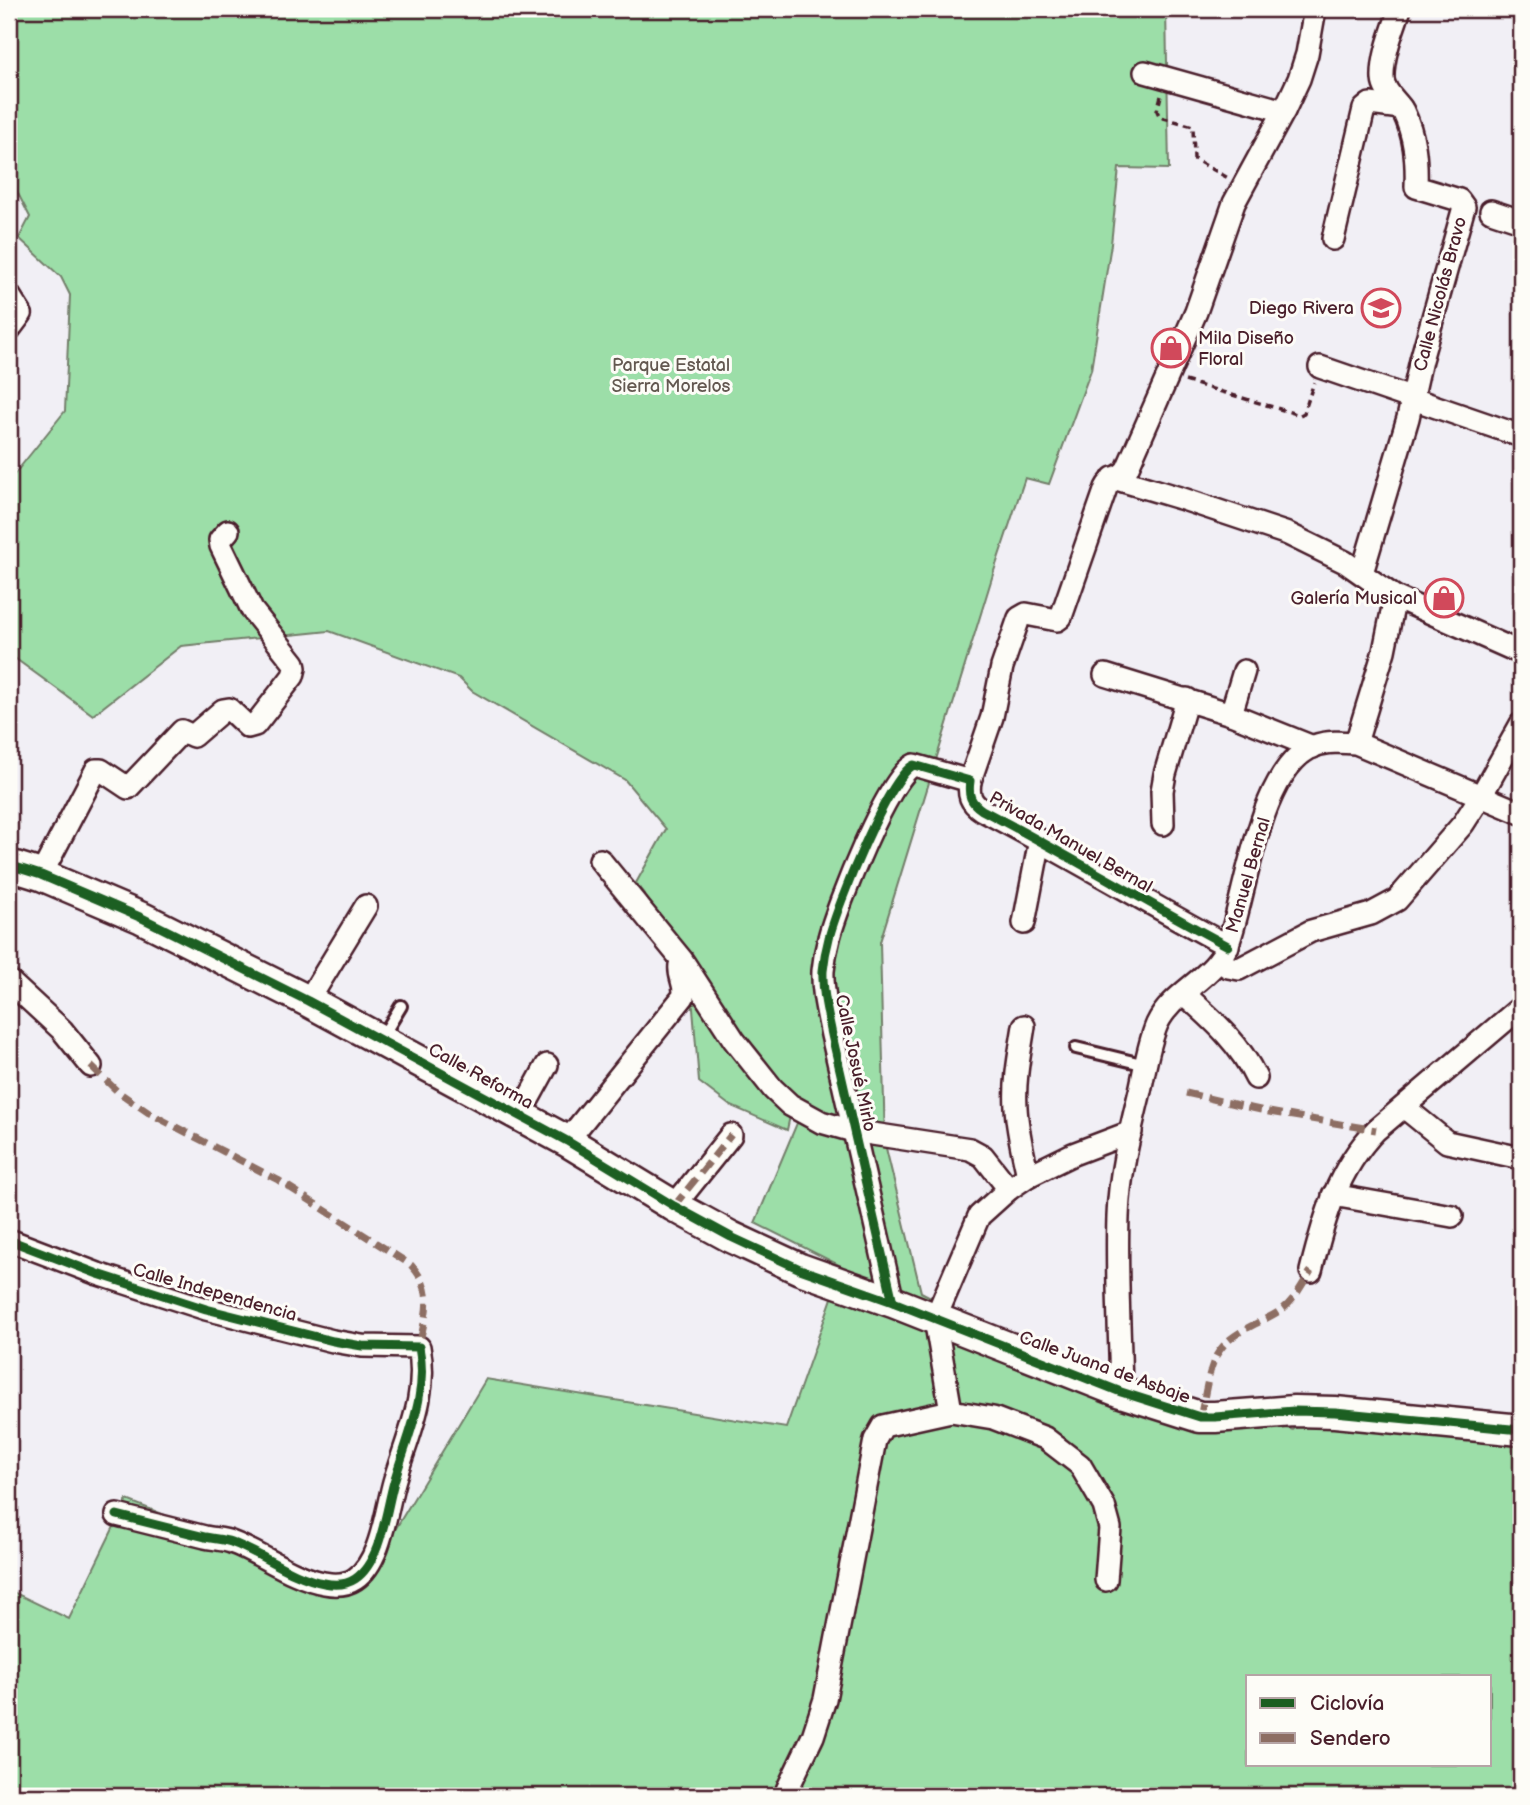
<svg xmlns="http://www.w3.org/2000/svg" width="1530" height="1805" font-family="'Balsamiq Sans',sans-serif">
	<rect width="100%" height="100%" fill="#f1eff5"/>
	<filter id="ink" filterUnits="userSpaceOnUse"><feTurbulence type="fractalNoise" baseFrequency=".0143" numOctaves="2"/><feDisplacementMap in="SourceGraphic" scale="14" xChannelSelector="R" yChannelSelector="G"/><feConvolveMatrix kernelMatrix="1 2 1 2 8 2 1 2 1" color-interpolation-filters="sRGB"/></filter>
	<g filter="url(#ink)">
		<!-- green -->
		<path fill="#9cdea8" stroke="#737e6a" stroke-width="2" fill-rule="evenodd" d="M9,9H1166L1169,169L1119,168L1111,244L1091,370L1049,484L1025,478L994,571L880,942L885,1144L921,1292L996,1331L1036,1348L1171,1394L1293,1430L1319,1410L1521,1431V1796H9V1590L69,1619L127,1500L358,1591L486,1379L786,1428L843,1267L755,1223L803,1109L794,1097L787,1130L729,1105L699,1082L690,972L692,959L636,883L666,829L625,780L472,691L459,678L329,631L181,646L93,715L9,654V481L65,411L70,295L61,277L19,238L30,217L9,176ZM1248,1677H1490V1765H1248Z"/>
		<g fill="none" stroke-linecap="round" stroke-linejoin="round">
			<defs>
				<g id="lane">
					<path d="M381,1039L401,1006"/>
					<path d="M1076,1048L1146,1065"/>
				</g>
				<g id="street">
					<path d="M1145,72L1284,111"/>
					<path d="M1491,211L1521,221"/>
					<path d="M1333,239L1364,109L1370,104L1401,108"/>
					<path d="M9,295L21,314L9,330"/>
					<path d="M1320,367L1521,436"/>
					<path d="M1113,478L1180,498L1288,534L1345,562L1395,597L1521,653"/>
					<path d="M1362,573L1408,418L1421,360L1464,207L1459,200L1416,187C1417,160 1415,136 1403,111C1397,100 1384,93 1383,79C1382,56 1393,30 1400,9"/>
					<path d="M1105,675L1231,714L1313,747"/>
					<path d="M1231,714L1244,671"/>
					<path d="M1356,743L1384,651L1395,597"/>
					<path d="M970,781L992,717L1002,667L1019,618L1026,614L1057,620L1061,617L1106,488C1111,477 1121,478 1127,469L1196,312L1234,203L1284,111L1299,79L1307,54L1315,9"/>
					<path d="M1163,824L1162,791L1165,774L1187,699"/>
					<path d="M600,860L682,960L734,1040L773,1089L790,1105L821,1122L853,1131L970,1149L983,1156L1009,1189"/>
					<path d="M41,875L96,770H101L128,788L182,731L193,736L223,710L229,709L248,727L255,725L293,676L295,668L294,663L252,610L221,546L220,540L228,531"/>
					<path d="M1024,923L1040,840"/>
					<path d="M1219,960L1228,967L1239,969L1311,931L1371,914L1397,900L1463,824L1481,796L1521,724"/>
					<path d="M9,981L62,1030L91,1066"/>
					<path d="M1184,994C1213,1020 1239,1042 1256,1078"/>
					<path d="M308,1001L366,906"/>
					<path d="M1024,1026C1020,1052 1014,1080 1016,1107C1017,1130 1023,1153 1028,1176"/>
					<path d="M1404,1107L1447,1142L1521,1158"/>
					<path d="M519,1116L547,1065"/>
					<path d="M567,1141L683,997C687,986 678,977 680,965"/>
					<path d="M1333,1195L1452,1216"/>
					<path d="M674,1206L731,1135"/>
					<path d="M9,1240L98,1274L206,1309L333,1341L362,1346L419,1347C429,1395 407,1437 394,1482C386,1510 381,1562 355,1579C346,1585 334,1585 324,1583C293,1578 261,1553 231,1542C223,1539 214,1539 205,1537C176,1530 146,1522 117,1515"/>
					<path d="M1311,1271C1324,1219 1337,1170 1376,1130L1521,1007"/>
					<path d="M893,1302L832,1035C828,1014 822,992 823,971C824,960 826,949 829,938C836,909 889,775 914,765L970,781C968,795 970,802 982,810C1065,853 1145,902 1228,946"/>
					<path d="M1121,1392C1120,1334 1116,1275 1118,1217C1119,1175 1130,1132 1140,1091C1145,1069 1148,1045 1157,1024C1173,990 1217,978 1229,941C1247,891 1259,769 1314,746C1327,741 1342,742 1356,743L1521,813"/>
					<path d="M951,1411L935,1319L979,1216L1009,1189L1028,1176L1073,1154L1131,1132"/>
					<path d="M787,1790L813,1736L825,1699L875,1440L883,1426L951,1411L993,1418L1045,1438L1080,1465L1104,1506L1110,1528L1106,1580"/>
				</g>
				<path id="secondary" d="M9,865L41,875L142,918L308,1001L567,1141L674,1206L731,1237L800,1269L893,1302L1121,1392L1200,1417H1215L1294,1411L1335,1412L1521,1430"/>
			</defs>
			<!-- lane casing -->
			<use href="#lane" stroke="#4a1f2b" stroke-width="16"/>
			<!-- street casing -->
			<use href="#street" stroke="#4a1f2b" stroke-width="26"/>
			<!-- secondary casing -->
			<use href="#secondary" stroke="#4a1f2b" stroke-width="35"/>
			<!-- path -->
			<g stroke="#4a1f2b" stroke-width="3.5" stroke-dasharray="7 5" stroke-linecap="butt">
				<path d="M1161,96L1157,111L1160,117L1193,126L1194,159L1228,178"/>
				<path d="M1185,381L1300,415L1304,413L1314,382"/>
			</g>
			<!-- lane -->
			<use href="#lane" stroke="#fdfcf7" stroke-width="10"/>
			<!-- street -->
			<use href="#street" stroke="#fdfcf7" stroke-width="21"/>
			<!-- secondary -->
			<use href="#secondary" stroke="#fdfcf7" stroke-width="30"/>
			<!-- quiet -->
			<g stroke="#8d6e63" stroke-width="7" stroke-dasharray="14 7" stroke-linecap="butt">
				<path d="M91,1066L117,1091L149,1113L278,1180L411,1265C436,1292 425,1314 419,1347"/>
				<path d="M1186,1093L1269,1112L1376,1130"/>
				<path d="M674,1206L731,1135"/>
				<path d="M1200,1417C1205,1398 1207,1376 1215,1358C1228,1331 1259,1325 1281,1310C1294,1302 1302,1284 1311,1271"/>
			</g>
			<defs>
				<g id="cycleway">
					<path d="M9,865L41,875L142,918L308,1001L567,1141L674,1206L731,1237L800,1269L893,1302L1121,1392L1200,1417H1215L1294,1411L1335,1412L1521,1430"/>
					<path d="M9,1240L98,1274L206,1309L333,1341L362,1346L419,1347C429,1395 407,1437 394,1482C386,1510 381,1562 355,1579C346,1585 334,1585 324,1583C293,1578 261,1553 231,1542C223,1539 214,1539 205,1537C176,1530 146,1522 117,1515"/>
					<path d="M893,1302L832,1035C828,1014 822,992 823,971C824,960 826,949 829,938C836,909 889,775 914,765L970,781C968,795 970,802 982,810C1065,853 1145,902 1228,946"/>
				</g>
			</defs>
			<!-- cycleway casing -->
			<use href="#cycleway" stroke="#fdfcf7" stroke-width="13"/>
			<!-- cycleway -->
			<use href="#cycleway" stroke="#1b5e20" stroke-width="9"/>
		</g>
	</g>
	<!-- icons -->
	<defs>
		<symbol id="school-ring" viewBox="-11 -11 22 22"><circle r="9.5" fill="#fdfcf7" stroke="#d1495b" stroke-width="1.5"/><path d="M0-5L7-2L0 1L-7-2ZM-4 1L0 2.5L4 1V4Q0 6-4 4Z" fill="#d1495b"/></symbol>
		<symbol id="shop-ring" viewBox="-11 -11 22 22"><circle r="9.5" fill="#fdfcf7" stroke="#d1495b" stroke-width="1.5"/><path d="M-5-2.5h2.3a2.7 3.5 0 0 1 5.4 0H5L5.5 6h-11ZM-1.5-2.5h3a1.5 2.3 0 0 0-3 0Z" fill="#d1495b"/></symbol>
	</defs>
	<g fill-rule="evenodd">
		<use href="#school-ring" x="1359" y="286" width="44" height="44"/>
		<use href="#shop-ring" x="1149" y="326" width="44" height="44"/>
		<use href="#shop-ring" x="1422" y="576" width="44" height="44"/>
	</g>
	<g text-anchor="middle" stroke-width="6" stroke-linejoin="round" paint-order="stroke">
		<!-- street labels -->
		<g font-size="18" fill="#4a1f2b" stroke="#fdfcf7">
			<text transform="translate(1440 294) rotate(-75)" y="6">Calle Nicolás Bravo</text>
			<text transform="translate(1071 842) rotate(30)" y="6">Privada Manuel Bernal</text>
			<text transform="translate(1248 875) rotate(-74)" y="6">Manuel Bernal</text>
			<text transform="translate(856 1063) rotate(78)" y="6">Calle Josué Mirlo</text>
			<text transform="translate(481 1076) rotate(29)" y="6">Calle Reforma</text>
			<text transform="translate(215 1292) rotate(16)" y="6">Calle Independencia</text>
			<text transform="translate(1105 1367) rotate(20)" y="6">Calle Juana de Asbaje</text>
		</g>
		<!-- poi labels -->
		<g font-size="18" fill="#4a1f2b" stroke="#fdfcf7" text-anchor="end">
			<text x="1354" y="314">Diego Rivera</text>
			<text x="1198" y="344" text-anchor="start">Mila Diseño<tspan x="1198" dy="21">Floral</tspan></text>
			<text x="1417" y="604">Galería Musical</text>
		</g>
		<!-- park labels -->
		<g font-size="18" fill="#635850" stroke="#fdfcf7">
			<text x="671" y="371">Parque Estatal<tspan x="671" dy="21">Sierra Morelos</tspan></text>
		</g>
	</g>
	<!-- margin -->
	<rect width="1530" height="1805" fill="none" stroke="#fdfcf7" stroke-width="35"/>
	<rect x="18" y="18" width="1495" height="1770" fill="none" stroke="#4a1f2b" stroke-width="2.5" filter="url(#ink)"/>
	<!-- legend -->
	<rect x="1246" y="1675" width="245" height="91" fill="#fdfcf7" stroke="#b5a4a5" stroke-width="2"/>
	<rect x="1260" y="1698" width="35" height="10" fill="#1b5e20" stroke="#b5a4a5" stroke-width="2"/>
	<text x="1310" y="1710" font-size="21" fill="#4a1f2b">Ciclovía</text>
	<rect x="1260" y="1733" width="35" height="10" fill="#8d6e63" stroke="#b5a4a5" stroke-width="2"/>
	<text x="1310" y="1745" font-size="21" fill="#4a1f2b">Sendero</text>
</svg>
